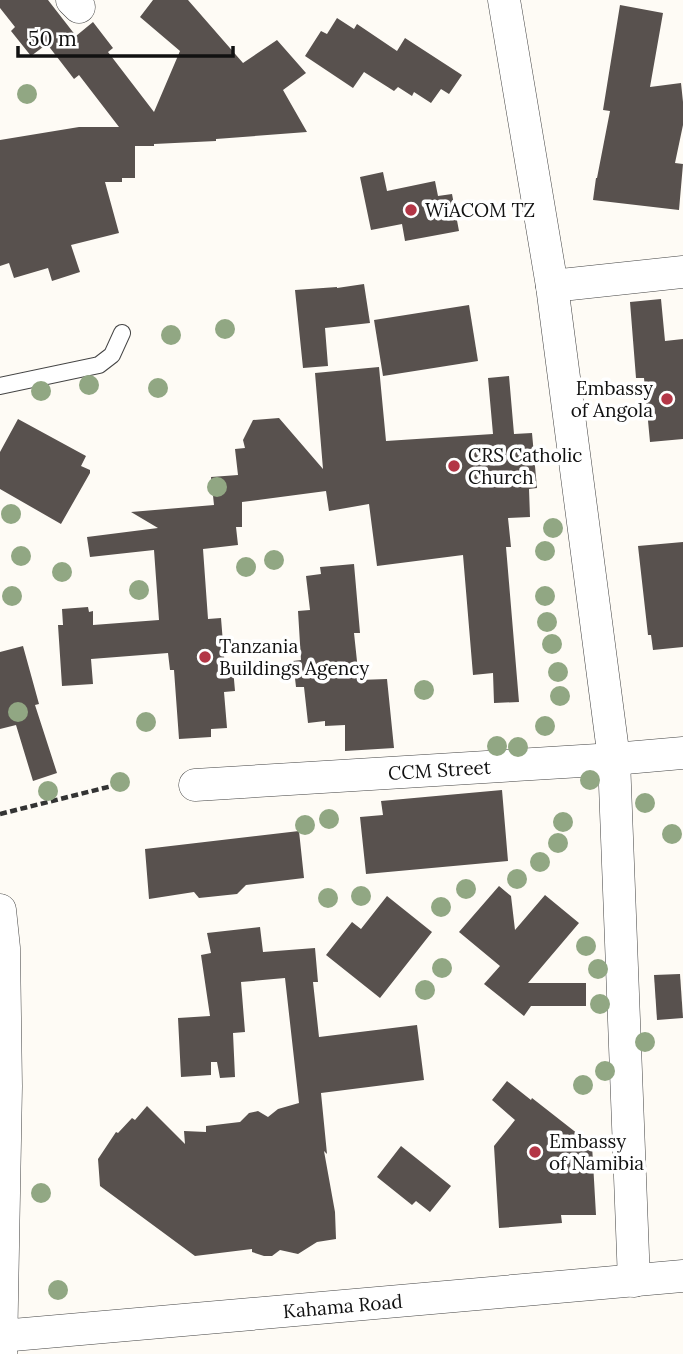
<svg xmlns="http://www.w3.org/2000/svg" width="683" height="1354" font-family="Lora,serif">
	<rect width="100%" height="100%" fill="#fefbf5"/>
	<!-- building -->
	<g fill="#58514e">
		<path d="M0,0H48L76,36L93,22L113,48L108,52L154,112L180,51L140,17L153,0H188L243,63L277,40L306,73L283,90L307,132L216,139V141L154,144V146H135V178H122V182H105L119,233L71,245L80,272L52,281L48,268L14,278L9,263L0,266V140L79,127H119L79,75L74,79L47,44L31,56L11,31L15,27L0,8Z"/>
		<path d="M620,5L663,13L650,87L681,83L683,102V125L675,163L683,164L679,210L593,200L596,178H597L610,111L603,110Z"/>
		<path d="M337,18L354,29L357,24L397,51L405,38L462,75L449,94L441,89L431,103L414,92L412,96L398,87L394,91L364,72L353,88L305,56L321,31L327,34Z"/>
		<path d="M383,172L387,191L435,181L438,196L452,194L459,231L405,241L402,224L371,230L360,177Z"/>
		<path d="M364,284L370,323L325,328L328,366L303,368L295,290L337,287V288Z"/>
		<path d="M661,299L665,341L683,339V439L650,442L644,378H636L630,302Z"/>
		<path d="M469,305L478,361L383,376L374,320Z"/>
		<path d="M379,367L386,441L493,434L488,378L509,376L514,434L532,433L537,488L529,489L530,517L508,518L511,547H506L519,702L494,703L493,673L473,675L463,555L377,566L369,504L329,511L326,491L242,502V527H236L238,545L203,549L208,619L221,618L225,668H233L235,691L224,692L227,728L211,729V737L179,739L174,670H170L168,653L91,659L93,684L62,686L58,625H63L62,609L88,607L89,612L93,611V625L159,620L154,550L90,557L87,537L158,528L131,512L214,505L211,477L238,475L235,449L245,448L243,440L253,420L279,418L323,469L315,373Z"/>
		<path d="M18,419L86,456L81,466L90,470V473L61,524L0,489V452Z"/>
		<path d="M683,542V647L653,650L651,635H648L638,546Z"/>
		<path d="M354,564L360,633H354L359,680L387,679L394,748L345,751V725L325,726V721L308,723L304,687H296L293,661L301,660L298,611L310,610L306,576L321,574L320,567Z"/>
		<path d="M23,646L39,704L35,705L57,773L33,781L16,725L0,729V652Z"/>
		<path d="M502,790L508,861L366,874L360,817L383,815L381,801Z"/>
		<path d="M299,831L304,878L246,885L237,894L199,898L194,892L149,899L145,849Z"/>
		<path d="M499,886L511,896L515,930L545,895L579,923L528,983H586V1006H531L524,1016L484,984L500,966L459,932Z"/>
		<path d="M387,896L432,932L380,998L326,955L352,922L361,929Z"/>
		<path d="M260,927L263,952L315,948L318,982H313L319,1037L417,1025L424,1080L321,1093L327,1154L324,1151L335,1212L336,1239L317,1242L298,1254L280,1250L272,1256H264L252,1252V1249L195,1256L100,1186L98,1159L116,1132L118,1133L132,1118L135,1120L147,1106L185,1144L184,1131L206,1132V1126L240,1122L249,1113L258,1111L268,1117L278,1109L299,1103L285,978L241,982L245,1032L233,1033L235,1077L220,1078L217,1062H211V1075L181,1077L178,1018L210,1016L201,955L211,953L207,933Z"/>
		<path d="M680,974L683,1018L657,1020L654,975Z"/>
		<path d="M507,1081L531,1100L532,1098L592,1145L596,1215H561L562,1223L499,1228L494,1146L515,1120L492,1100Z"/>
		<path d="M401,1146L451,1186L430,1212L416,1201L412,1205L377,1177Z"/>
	</g>
	<g fill="none" stroke-linecap="round" stroke-linejoin="round">
		<defs>
			<path id="service" d="M0,386L99,365L112,355L122,333"/>
			<g id="minor">
				<path d="M72,0L79,7"/>
				<path d="M504,0L552,286L614,759L634,1281"/>
				<path d="M552,286L683,272"/>
				<path id="s1" d="M195,785L614,759L683,753"/>
				<path d="M0,910L4,948L6,1086L1,1354"/>
				<path id="s2" d="M1,1336L683,1276"/>
			</g>
		</defs>
		<!-- service casing -->
		<use href="#service" stroke="#444" stroke-width="18"/>
		<!-- minor casing -->
		<use href="#minor" stroke="#444" stroke-width="33"/>
		<!-- path -->
		<path stroke="#333" stroke-width="4.5" stroke-dasharray="7 3.5" stroke-linecap="butt" d="M0,814L112,786"/>
		<!-- service -->
		<use href="#service" stroke="#fff" stroke-width="16"/>
		<!-- minor -->
		<use href="#minor" stroke="#fff" stroke-width="32"/>
	</g>
	<!-- trees -->
	<g fill="#91a783">
		<circle cx="27" cy="94" r="10"/>
		<circle cx="225" cy="329" r="10"/>
		<circle cx="171" cy="335" r="10"/>
		<circle cx="89" cy="385" r="10"/>
		<circle cx="158" cy="388" r="10"/>
		<circle cx="41" cy="391" r="10"/>
		<circle cx="217" cy="487" r="10"/>
		<circle cx="11" cy="514" r="10"/>
		<circle cx="553" cy="528" r="10"/>
		<circle cx="545" cy="551" r="10"/>
		<circle cx="21" cy="556" r="10"/>
		<circle cx="274" cy="560" r="10"/>
		<circle cx="246" cy="567" r="10"/>
		<circle cx="62" cy="572" r="10"/>
		<circle cx="139" cy="590" r="10"/>
		<circle cx="12" cy="596" r="10"/>
		<circle cx="545" cy="596" r="10"/>
		<circle cx="547" cy="622" r="10"/>
		<circle cx="552" cy="644" r="10"/>
		<circle cx="558" cy="672" r="10"/>
		<circle cx="424" cy="690" r="10"/>
		<circle cx="560" cy="696" r="10"/>
		<circle cx="18" cy="712" r="10"/>
		<circle cx="146" cy="722" r="10"/>
		<circle cx="545" cy="726" r="10"/>
		<circle cx="497" cy="746" r="10"/>
		<circle cx="518" cy="747" r="10"/>
		<circle cx="590" cy="780" r="10"/>
		<circle cx="120" cy="782" r="10"/>
		<circle cx="48" cy="791" r="10"/>
		<circle cx="645" cy="803" r="10"/>
		<circle cx="329" cy="819" r="10"/>
		<circle cx="563" cy="822" r="10"/>
		<circle cx="305" cy="825" r="10"/>
		<circle cx="672" cy="834" r="10"/>
		<circle cx="558" cy="843" r="10"/>
		<circle cx="540" cy="862" r="10"/>
		<circle cx="517" cy="879" r="10"/>
		<circle cx="466" cy="889" r="10"/>
		<circle cx="361" cy="896" r="10"/>
		<circle cx="328" cy="898" r="10"/>
		<circle cx="441" cy="907" r="10"/>
		<circle cx="586" cy="946" r="10"/>
		<circle cx="442" cy="968" r="10"/>
		<circle cx="598" cy="969" r="10"/>
		<circle cx="425" cy="990" r="10"/>
		<circle cx="600" cy="1004" r="10"/>
		<circle cx="645" cy="1042" r="10"/>
		<circle cx="605" cy="1071" r="10"/>
		<circle cx="583" cy="1085" r="10"/>
		<circle cx="41" cy="1193" r="10"/>
		<circle cx="58" cy="1290" r="10"/>
	</g>
	<!-- markers -->
	<g fill="#b33646" stroke="#fff" stroke-width="2.5">
		<circle cx="411" cy="210" r="7"/>
		<circle cx="667" cy="399" r="7"/>
		<circle cx="454" cy="466" r="7"/>
		<circle cx="205" cy="657" r="7"/>
		<circle cx="535" cy="1152" r="7"/>
	</g>
	<g text-anchor="middle" stroke-width="7" stroke-linejoin="round" paint-order="stroke">
		<!-- poi labels -->
		<g font-size="19" fill="#111" stroke="#fff" text-anchor="start">
			<text x="425" y="217">WiACOM TZ</text>
			<text x="653" y="395" text-anchor="end">Embassy<tspan x="653" dy="22">of Angola</tspan></text>
			<text x="468" y="462">CRS Catholic<tspan x="468" dy="22">Church</tspan></text>
			<text x="219" y="653">Tanzania<tspan x="219" dy="22">Buildings Agency</tspan></text>
			<text x="549" y="1148">Embassy<tspan x="549" dy="22">of Namibia</tspan></text>
		</g>
		<!-- street labels -->
		<g font-size="19" fill="#111" stroke="#fff">
			<text dy="7" stroke="none"><textPath href="#s1" startOffset="245">CCM Street</textPath></text>
			<text dy="7" stroke="none"><textPath href="#s2" startOffset="343">Kahama Road</textPath></text>
		</g>
	</g>
	<!-- scale -->
	<path d="M18 46v10h215v-10" fill="none" stroke="#111111" stroke-width="3.5"/>
	<text x="28" y="46" font-size="21" fill="#111111" stroke="#ffffff" stroke-width="5" paint-order="stroke">50 m</text>
</svg>
